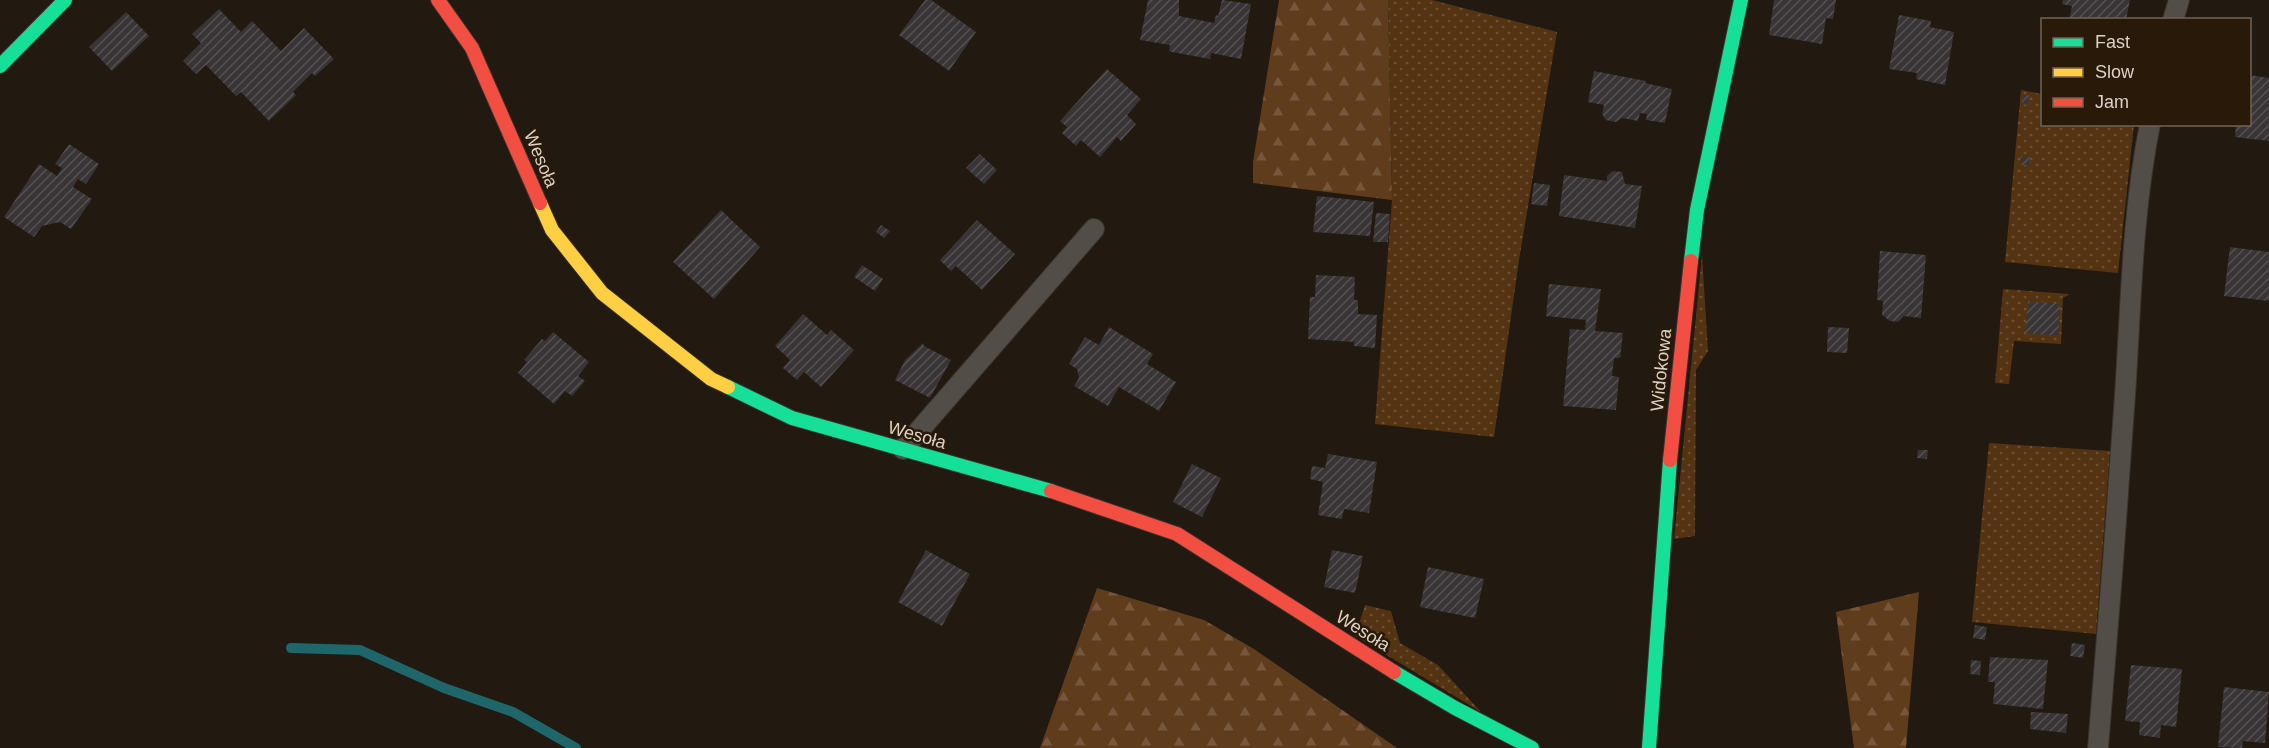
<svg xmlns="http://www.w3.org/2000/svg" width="2269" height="748" font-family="Arial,sans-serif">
	<defs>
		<pattern id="grass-dots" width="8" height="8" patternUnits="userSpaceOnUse" patternTransform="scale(1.5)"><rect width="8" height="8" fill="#533312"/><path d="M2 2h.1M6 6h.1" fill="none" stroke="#6b5033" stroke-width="1.8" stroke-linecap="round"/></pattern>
		<pattern id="forest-firs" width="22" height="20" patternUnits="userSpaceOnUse" patternTransform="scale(1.5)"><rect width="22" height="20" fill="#5f3c1b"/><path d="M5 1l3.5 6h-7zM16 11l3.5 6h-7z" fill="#76573b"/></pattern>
		<pattern id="building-hatch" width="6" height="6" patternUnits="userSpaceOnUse" patternTransform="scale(1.5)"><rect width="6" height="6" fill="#393435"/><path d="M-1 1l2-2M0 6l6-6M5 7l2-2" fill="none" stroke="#555051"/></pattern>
	</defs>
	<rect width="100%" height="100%" fill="#221910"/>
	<!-- grass -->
	<g fill="url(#grass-dots)">
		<path d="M1388,0H1432L1557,32L1519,260L1494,437L1375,424L1392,200Z"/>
		<path d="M2021,90L2042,94V124L2134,125L2118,273L2005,262Z"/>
		<path d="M1702,255L1708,351L1696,370L1695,536L1674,539Z"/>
		<path d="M2003,289L2070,294L2063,298L2061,344L2014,341L2009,384L1995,383Z"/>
		<path d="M1989,443L2110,451L2096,634L1972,622Z"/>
		<path d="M1365,605L1391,611L1400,643L1438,665L1481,712L1355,636Z"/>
	</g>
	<!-- forest -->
	<g fill="url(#forest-firs)">
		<path d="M1279,0H1388L1392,200L1253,183V162Z"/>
		<path d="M1097,588L1204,620L1254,649L1397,748H1040Z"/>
		<path d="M1919,592L1906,748H1854L1836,612Z"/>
	</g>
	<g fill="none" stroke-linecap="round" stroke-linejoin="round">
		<!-- stream -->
		<path stroke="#1f666b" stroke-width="10" d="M291,648L360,650L444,688L513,712L576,748"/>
	</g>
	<!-- building -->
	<g fill="url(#building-hatch)">
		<path d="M925,0H931L976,32L949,71L899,35Z"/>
		<path d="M1148,0H1179V16L1214,23L1216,15L1218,16L1222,0L1251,4L1241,59L1211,53L1210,59L1172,52L1169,51L1170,45L1140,40Z"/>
		<path d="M1774,0H1836L1833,19L1826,18L1822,44L1769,35Z"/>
		<path d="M2063,0H2130L2126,20H2069L2072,6L2062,4Z"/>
		<path d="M219,9L241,32L252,21L281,51L304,28L334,59L315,76L312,73L293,92L296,95L269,121L241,92L236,96L206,65L196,74L183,61L201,43L192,34Z"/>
		<path d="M126,12L149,36L112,71L89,47Z"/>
		<path d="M1899,15L1931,21L1930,27L1954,32L1945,85L1916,79L1917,73L1889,69Z"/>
		<path d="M1107,69L1141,99L1127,115L1136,124L1121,141L1117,137L1100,157L1081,140L1076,146L1062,133L1067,127L1060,121Z"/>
		<path d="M1594,71L1646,81L1645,83L1672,89L1665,123L1646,120L1647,114L1640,113L1638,121L1622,118L1616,122L1606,120L1602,114L1604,105L1588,102Z"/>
		<path d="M2250,75L2269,78V141L2235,137L2236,124H2250Z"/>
		<path d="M2023,95H2029L2028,105L2022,104Z"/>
		<path d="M69,144L99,164L86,184L78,179L73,187L92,199L71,229L60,222L42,226L34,237L4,217L39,164L57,176L62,168L55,164Z"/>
		<path d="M980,154L997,170L984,184L966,168Z"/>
		<path d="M2021,156L2030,157L2029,165H2021Z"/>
		<path d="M1613,171L1622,172L1625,184L1642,186L1635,228L1559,216L1564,175L1607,181V176Z"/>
		<path d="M1534,183L1550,185L1547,206L1531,204Z"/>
		<path d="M1317,196L1374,202L1370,236L1313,232Z"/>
		<path d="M721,210L760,247L714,299L673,262Z"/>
		<path d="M1376,213L1390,214L1388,242H1373Z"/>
		<path d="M977,220L1015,254L982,290L956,266L951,271L940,260Z"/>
		<path d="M881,225L890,231L884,238L876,232Z"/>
		<path d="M2230,247L2269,252V301L2224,296Z"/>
		<path d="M1880,251L1926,255L1921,318L1904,316L1898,322L1890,321L1882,315L1883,301L1877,300Z"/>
		<path d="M862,265L883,279L875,291L854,277Z"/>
		<path d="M1316,275L1355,277L1354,300H1358V314L1377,315L1375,348L1354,346V342L1308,339L1310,297H1315Z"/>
		<path d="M1549,284L1601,289L1595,331L1623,333L1620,358H1614L1612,376L1619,377L1616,410L1563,406L1570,329L1585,330L1586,320L1546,316Z"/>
		<path d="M2028,301L2060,304L2058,336L2025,333Z"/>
		<path d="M803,314L827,335L831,330L854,350L821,387L804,372L797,380L783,368L790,360L775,346Z"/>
		<path d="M1109,327L1153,354L1147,364L1176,382L1159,411L1119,387L1108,406L1074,386L1079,378L1077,369L1069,364L1085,337L1099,345Z"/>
		<path d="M1828,327L1849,328L1847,353L1827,352Z"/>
		<path d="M553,332L589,362L578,376L585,381L572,396L565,391L554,404L518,373L527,362L524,360L542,339L545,341Z"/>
		<path d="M923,343L924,346L951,360L930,398L895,380L905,360Z"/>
		<path d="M1918,450H1928L1927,459L1917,458Z"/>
		<path d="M1328,454L1377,462L1369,513L1344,509L1342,519L1318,515L1323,482L1310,479L1312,466L1325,468Z"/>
		<path d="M1192,464L1221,478L1202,517L1173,502Z"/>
		<path d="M926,550L970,574L942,626L898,602Z"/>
		<path d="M1332,550L1363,556L1355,593L1324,587Z"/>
		<path d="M1428,567L1484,579L1475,618L1420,607Z"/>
		<path d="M1975,625L1987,627L1985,640L1973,638Z"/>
		<path d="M2072,643L2085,645L2083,658L2070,656Z"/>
		<path d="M1990,657L2048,660L2043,709L1993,704L1995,682H1988Z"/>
		<path d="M1971,660L1981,661L1980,675L1970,674Z"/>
		<path d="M2131,665L2182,669L2176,727L2161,725L2160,738L2139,735L2140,722L2125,721Z"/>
		<path d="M2224,687L2269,692L2265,743L2243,741L2242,748L2218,747Z"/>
		<path d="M2031,712L2068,714L2066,733L2030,729Z"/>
	</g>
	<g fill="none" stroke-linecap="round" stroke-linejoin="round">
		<defs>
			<g id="lane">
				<path d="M2173,20L2179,0"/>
				<path d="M903,449L1094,229"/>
				<path d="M2098,748C2108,630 2117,513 2125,395C2131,306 2132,213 2150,124"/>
			</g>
			<g id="fast">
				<path d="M0,66L65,0"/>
				<path d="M1691,261L1697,210L1741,0"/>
				<path d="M728,387L792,418L1051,491"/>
				<path d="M1394,672L1455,708L1532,748"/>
				<path d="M1649,748L1670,460"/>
			</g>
			<path id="slow" d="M540,203L552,230L602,293L711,379L728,387"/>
			<g id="jam">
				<path d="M438,0L472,48L540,203"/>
				<path d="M1670,460L1691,261"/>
				<path d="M1051,491L1177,534L1394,672"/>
			</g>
		</defs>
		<!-- lane casing -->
		<use href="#lane" stroke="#39322c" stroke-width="22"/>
		<!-- fast casing -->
		<use href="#fast" stroke="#39322c" stroke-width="16"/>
		<!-- slow casing -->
		<use href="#slow" stroke="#39322c" stroke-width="16"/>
		<!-- jam casing -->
		<use href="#jam" stroke="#39322c" stroke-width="16"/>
		<!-- lane -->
		<use href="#lane" stroke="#534d47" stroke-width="20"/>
		<!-- fast -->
		<use href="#fast" stroke="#16e098" stroke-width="14"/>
		<!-- slow -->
		<use href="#slow" stroke="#ffcf43" stroke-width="14"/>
		<!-- jam -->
		<use href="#jam" stroke="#f24e42" stroke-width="14"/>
	</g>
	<g text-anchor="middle" stroke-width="5" stroke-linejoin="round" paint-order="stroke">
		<!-- street labels -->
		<g font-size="18" fill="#ddd1c7" stroke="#291909">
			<text transform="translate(541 159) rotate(67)" y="6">Wesoła</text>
			<text transform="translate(1661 370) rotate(-84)" y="6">Widokowa</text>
			<text transform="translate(917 435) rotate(16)" y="6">Wesoła</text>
			<text transform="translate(1363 631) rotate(32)" y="6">Wesoła</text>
		</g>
	</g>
	<!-- legend -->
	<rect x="2041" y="18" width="210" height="108" fill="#291909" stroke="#716355" stroke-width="1.5"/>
	<rect x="2053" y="38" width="30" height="9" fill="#16e098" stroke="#716355" stroke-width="1.5"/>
	<text x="2095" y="48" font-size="18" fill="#ddd1c7">Fast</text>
	<rect x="2053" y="68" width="30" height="9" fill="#ffcf43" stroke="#716355" stroke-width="1.5"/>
	<text x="2095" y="78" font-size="18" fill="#ddd1c7">Slow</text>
	<rect x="2053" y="98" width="30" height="9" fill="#f24e42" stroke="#716355" stroke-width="1.5"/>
	<text x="2095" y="108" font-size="18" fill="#ddd1c7">Jam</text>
</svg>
